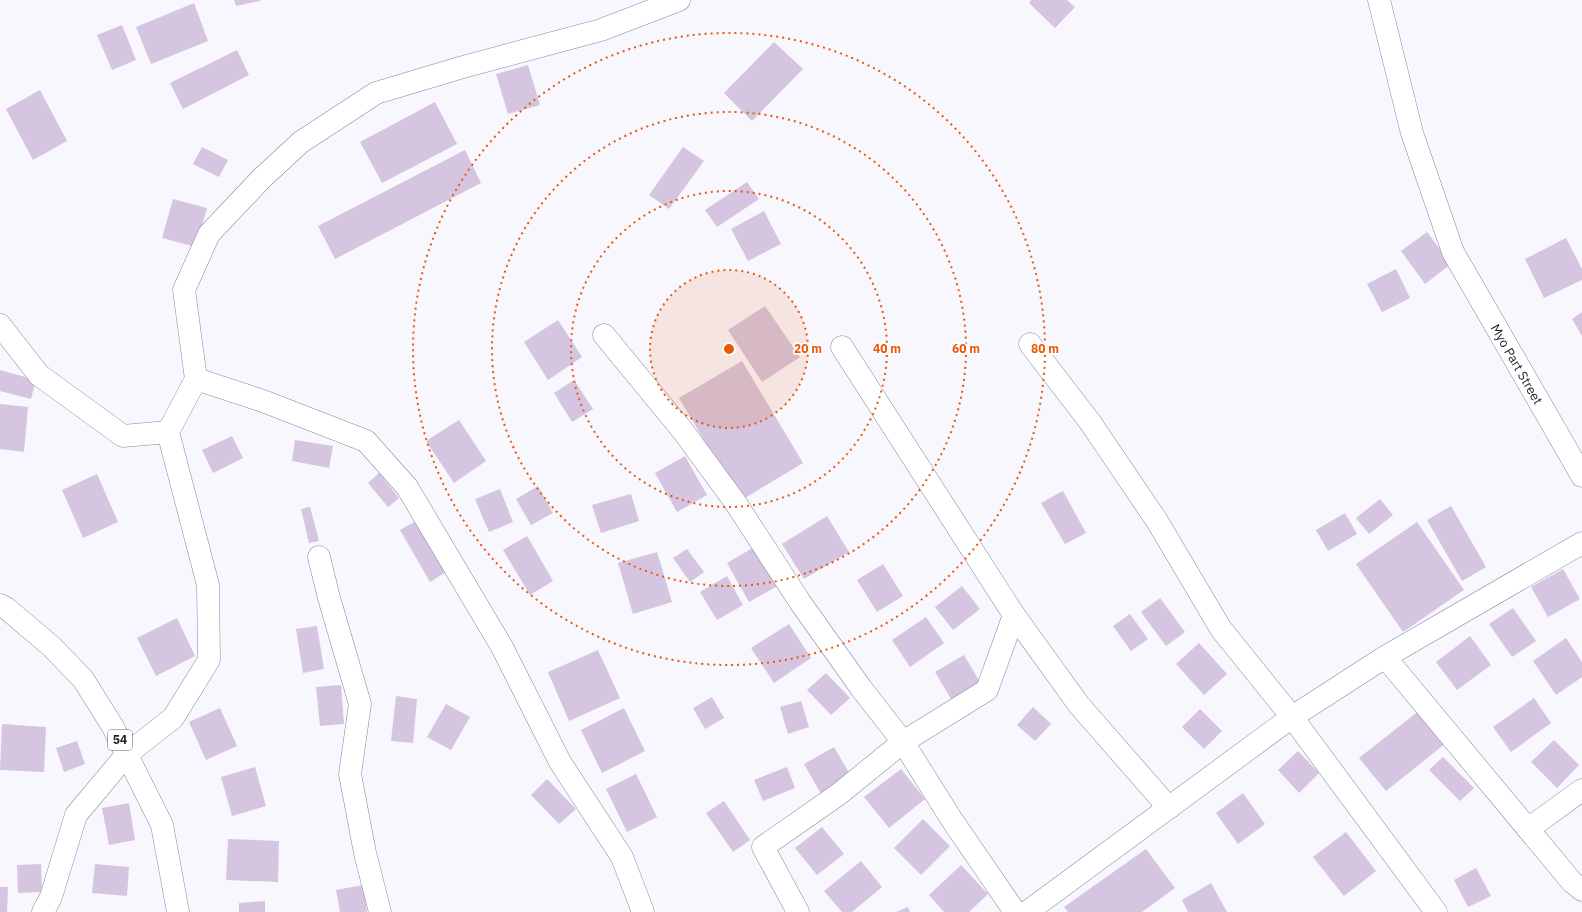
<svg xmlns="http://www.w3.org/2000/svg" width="1582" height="912" font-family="'IBM Plex Sans',sans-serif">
	<rect width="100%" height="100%" fill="#f7f7fd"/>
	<!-- building -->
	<g fill="#d5c5e0">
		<path d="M234,0H260V1L236,6Z"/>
		<path d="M1031,0H1067L1075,7L1055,28L1029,3Z"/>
		<path d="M194,3L208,41L151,64L136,27Z"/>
		<path d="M122,25L136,60L112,70L97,35Z"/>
		<path d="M774,42L803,69L752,121L724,93Z"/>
		<path d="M237,50L249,75L183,109L170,83Z"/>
		<path d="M528,65L540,105L508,114L496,74Z"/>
		<path d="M40,90L67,141L33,160L6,109Z"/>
		<path d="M435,102L457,144L382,183L360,142Z"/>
		<path d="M202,147L228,160L219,177L193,164Z"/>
		<path d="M683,147L704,161L669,209L649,195Z"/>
		<path d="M465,150L481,183L335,259L318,226Z"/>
		<path d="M747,182L759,199L717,227L705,210Z"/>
		<path d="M173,199L207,208L196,247L162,238Z"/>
		<path d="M764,211L781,244L748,261L731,229Z"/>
		<path d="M1427,232L1451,264L1425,284L1401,251Z"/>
		<path d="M1566,238L1582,269V280L1544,298L1525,259Z"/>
		<path d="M1396,269L1410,298L1382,312L1367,284Z"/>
		<path d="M765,306L800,357L762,382L728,330Z"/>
		<path d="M1582,312V336L1572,319Z"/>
		<path d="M558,320L582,357L548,380L524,342Z"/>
		<path d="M742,361L803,463L740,501L679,398Z"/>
		<path d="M0,370L36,380L31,399L0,391Z"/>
		<path d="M574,380L593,409L572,422L554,393Z"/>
		<path d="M0,404L28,407L24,452L0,449Z"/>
		<path d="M459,420L486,461L454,483L426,441Z"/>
		<path d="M232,436L243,458L213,473L202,450Z"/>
		<path d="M295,440L333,446L329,468L292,461Z"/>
		<path d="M685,456L707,495L677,512L655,473Z"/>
		<path d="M379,473L399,498L388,507L368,483Z"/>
		<path d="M97,474L118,522L83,538L62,490Z"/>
		<path d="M538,486L553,513L531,525L516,499Z"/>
		<path d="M500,489L513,522L489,532L475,499Z"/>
		<path d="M1063,491L1086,533L1065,544L1041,503Z"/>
		<path d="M631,494L639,521L601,533L592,505Z"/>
		<path d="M1380,499L1393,515L1369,534L1356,518Z"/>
		<path d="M1451,506L1486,567L1462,581L1427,520Z"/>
		<path d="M310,507L319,541L309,543L301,509Z"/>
		<path d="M1345,513L1357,534L1328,551L1316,530Z"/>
		<path d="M827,516L849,552L804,579L782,544Z"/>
		<path d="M421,518L451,569L430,582L400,530Z"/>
		<path d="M1417,522L1464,590L1403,632L1356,564Z"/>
		<path d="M527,536L553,581L530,595L503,550Z"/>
		<path d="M756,546L779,585L749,602L727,563Z"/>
		<path d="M687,549L704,572L690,582L673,558Z"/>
		<path d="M657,552L672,602L633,614L618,563Z"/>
		<path d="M883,564L903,596L877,612L857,580Z"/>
		<path d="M1563,569L1580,599L1548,617L1531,587Z"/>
		<path d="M727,576L743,605L717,620L700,592Z"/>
		<path d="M962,586L980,609L953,630L935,607Z"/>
		<path d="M1160,598L1185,632L1166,646L1141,612Z"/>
		<path d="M1513,608L1536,641L1512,657L1489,624Z"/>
		<path d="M1130,614L1148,639L1131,651L1113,626Z"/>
		<path d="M926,617L944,643L910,667L892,640Z"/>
		<path d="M177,618L195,656L156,676L137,638Z"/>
		<path d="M789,624L811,658L774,683L751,648Z"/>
		<path d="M317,626L324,669L303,673L296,629Z"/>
		<path d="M1470,636L1491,665L1457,690L1436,662Z"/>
		<path d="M1566,638L1582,662V677L1556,695L1533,661Z"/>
		<path d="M1199,643L1227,674L1204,695L1176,664Z"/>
		<path d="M598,650L620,698L569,721L548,672Z"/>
		<path d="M964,655L983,687L954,704L935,672Z"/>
		<path d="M826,673L850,698L831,715L807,690Z"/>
		<path d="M341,685L344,724L320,726L316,687Z"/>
		<path d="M396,696L417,699L413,743L391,741Z"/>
		<path d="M712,697L724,718L705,729L693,708Z"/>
		<path d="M1534,698L1551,723L1511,752L1493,727Z"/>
		<path d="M801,701L809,727L788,734L780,707Z"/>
		<path d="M446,704L470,717L451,750L427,737Z"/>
		<path d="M1033,707L1051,724L1035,741L1017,725Z"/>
		<path d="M220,708L237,746L206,760L189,722Z"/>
		<path d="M624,708L645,751L602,773L581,730Z"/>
		<path d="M1200,709L1222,731L1204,749L1182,727Z"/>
		<path d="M1420,710L1446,743L1386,791L1359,758Z"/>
		<path d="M2,724L46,727L44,772L0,770Z"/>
		<path d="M1554,740L1579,765L1557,788L1531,762Z"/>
		<path d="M77,741L85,764L64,772L56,748Z"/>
		<path d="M834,747L851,776L821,794L804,764Z"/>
		<path d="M1298,751L1319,773L1299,793L1278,770Z"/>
		<path d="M1443,757L1474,788L1460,801L1429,770Z"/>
		<path d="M255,767L266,806L232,816L221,777Z"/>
		<path d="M787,767L795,788L763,801L754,780Z"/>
		<path d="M901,769L925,799L889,828L864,797Z"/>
		<path d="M636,774L657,817L627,832L606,789Z"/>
		<path d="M547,779L576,809L559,824L531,795Z"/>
		<path d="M1243,793L1265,824L1238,844L1216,813Z"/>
		<path d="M724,801L750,840L733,852L706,813Z"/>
		<path d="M129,803L135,840L109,845L102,808Z"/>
		<path d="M923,819L950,846L921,875L894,848Z"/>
		<path d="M822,827L844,854L817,875L795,848Z"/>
		<path d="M1346,832L1376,871L1344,896L1313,857Z"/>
		<path d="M228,839L279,841L278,882L226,880Z"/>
		<path d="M1146,849L1175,888L1142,912H1068L1064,907Z"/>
		<path d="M861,861L882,887L852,912H842L824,891Z"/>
		<path d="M41,864L42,892L18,893L17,865Z"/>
		<path d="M95,864L129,867L127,896L92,893Z"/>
		<path d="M961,865L988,894L969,912H944L929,895Z"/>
		<path d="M1476,868L1491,896L1468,907L1454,880Z"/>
		<path d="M1211,883L1227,912H1188L1182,900Z"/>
		<path d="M363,885L367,912H340L336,890Z"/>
		<path d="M0,887H8L7,912H0Z"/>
		<path d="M265,901V912H239V903Z"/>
		<path d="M908,907L910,912H896Z"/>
	</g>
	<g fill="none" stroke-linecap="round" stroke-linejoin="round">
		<defs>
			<g id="street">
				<path d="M1379,0L1412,133L1453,252L1582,476"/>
				<path d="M0,325L39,375L123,436L168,432"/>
				<path d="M604,335L683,431L735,502L800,602L861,688L903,742L952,820L1015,912"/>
				<path d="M1030,344L1090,422L1157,521L1221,629L1292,717L1436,912"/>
				<path d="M842,347L1014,615L1079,705L1169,808"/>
				<path d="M196,379L263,401L366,441L407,487L502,647L560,762L622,857L643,912"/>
				<path d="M319,557L329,598L360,704L350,774L365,853L380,912"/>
				<path d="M1385,657L1572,882L1582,890"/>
				<path d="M1528,829L1582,790"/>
				<path d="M43,912L51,897L76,815L127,754L173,718L209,660L208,585L168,432L196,379L184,290L209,234L262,178L301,142L376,93L463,67L601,30L679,0"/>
				<path d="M798,912L763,847L839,794L903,742L987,690L1014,615"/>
				<path d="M1027,912L1292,717L1385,657L1582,543"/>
			</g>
			<path id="primary" d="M0,605L6,608L51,646L83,679L113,727L162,825L178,912"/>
		</defs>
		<!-- street casing -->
		<use href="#street" stroke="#8787a2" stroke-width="23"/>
		<!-- primary casing -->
		<use href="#primary" stroke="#8787a2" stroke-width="23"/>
		<!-- street -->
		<use href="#street" stroke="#fff" stroke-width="22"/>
		<!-- primary -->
		<use href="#primary" stroke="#fff" stroke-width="22"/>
	</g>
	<!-- distance rings -->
	<circle cx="729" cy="349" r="79" fill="#e8590c" fill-opacity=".12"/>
	<g fill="none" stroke="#e8590c" stroke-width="2" stroke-dasharray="2 4">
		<circle cx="729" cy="349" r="79"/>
		<circle cx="729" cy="349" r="158"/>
		<circle cx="729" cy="349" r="237"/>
		<circle cx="729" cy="349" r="316"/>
	</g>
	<g text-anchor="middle" stroke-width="3.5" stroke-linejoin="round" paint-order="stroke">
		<!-- shield labels -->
		<rect fill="#fff" stroke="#65656c" stroke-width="1" x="108" y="730" width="24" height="20" rx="3"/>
		<g font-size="12" font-weight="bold" fill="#23232d">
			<text x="120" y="744">54</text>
		</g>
		<!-- street labels -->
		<g font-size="13" fill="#23232d" stroke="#fff">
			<text transform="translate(1517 364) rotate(60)" y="5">Myo Part Street</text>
		</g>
	</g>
	<circle cx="729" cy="349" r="6" fill="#e8590c" stroke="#fff" stroke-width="2"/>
	<g font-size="12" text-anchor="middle" font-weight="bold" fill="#e8590c" stroke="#fff" stroke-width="3.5" stroke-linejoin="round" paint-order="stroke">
		<text x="808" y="353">20 m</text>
		<text x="887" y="353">40 m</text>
		<text x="966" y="353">60 m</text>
		<text x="1045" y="353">80 m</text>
	</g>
</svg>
